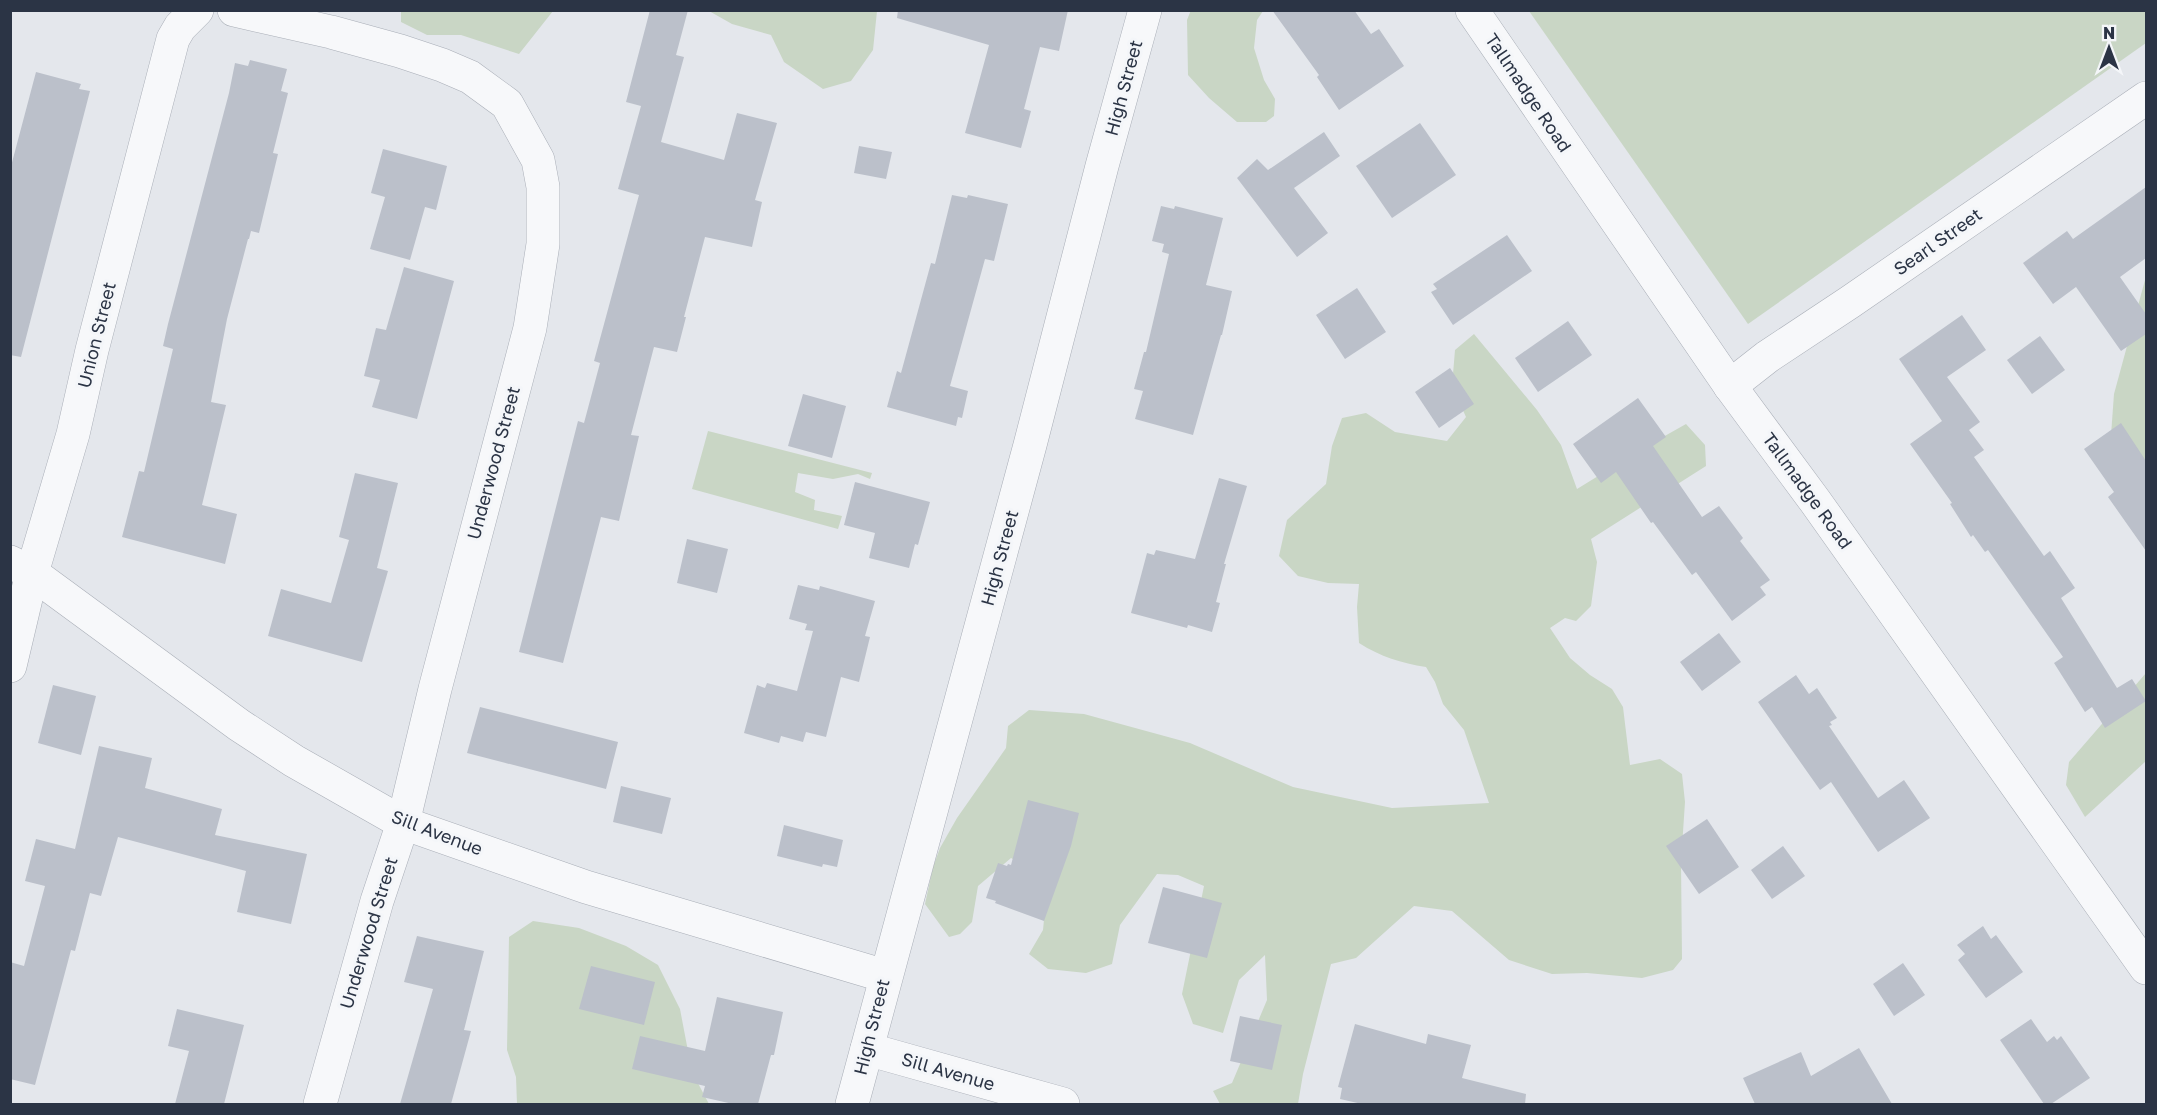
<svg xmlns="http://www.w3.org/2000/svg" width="2157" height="1115" font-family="'Golos Text',sans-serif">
	<rect width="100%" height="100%" fill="#e4e7ec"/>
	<!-- green -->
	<g fill="#c9d6c5">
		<path d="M1191,10L1263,11L1257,20L1254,48L1264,80L1275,99L1274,116L1266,122H1237L1209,98L1188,75L1187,20Z"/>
		<path d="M401,11V10L553,11L519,54L461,35H427L401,22Z"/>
		<path d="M709,11H877L873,50L851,81L823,89L784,62L771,35L732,24Z"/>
		<path d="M1529,11H2146V43L1748,324Z"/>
		<path d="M2146,278V544L2108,476L2114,394L2145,280Z"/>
		<path d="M1474,334L1537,410L1561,445L1577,489L1647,446L1686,424L1705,445L1706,466L1591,539L1597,562L1591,606L1576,621L1565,618L1550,628L1570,658L1590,675L1612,689L1623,707L1630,765L1660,759L1682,774L1685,802L1681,862L1682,959L1673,970L1642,978L1587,973L1552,974L1509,960L1452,911L1414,906L1356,958L1331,964L1303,1074L1298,1104H1220L1213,1091L1232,1083L1267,1000L1265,955L1239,980L1223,1033L1193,1024L1182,994L1204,886L1178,875L1157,874L1120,925L1112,964L1086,973L1048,969L1029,954L1043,930L1048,878L1011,858L978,886L972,922L960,934L949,937L925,904L933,867L940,848L957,818L1006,748L1008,726L1029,710L1084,714L1190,743L1293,787L1392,808L1489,803L1464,730L1443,704L1435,682L1426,667C1401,663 1381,657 1359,643L1357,607L1359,584L1328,583L1298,576L1279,556L1287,520L1326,484L1332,446L1342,418L1366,413L1395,432L1447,441L1466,417L1452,386L1455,350Z"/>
		<path d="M708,431L872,473L870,479L858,474L833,479L798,473L795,492L815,500L814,510L842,516L838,529L692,489Z"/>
		<path d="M2146,673V761L2085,817L2066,785L2069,762Z"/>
		<path d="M533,921L579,928L626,946L658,965L680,1009L692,1072L709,1104H517L516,1077L507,1050L509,937Z"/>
	</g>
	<!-- building -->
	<g fill="#bbc0ca">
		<path d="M650,10H688L676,55L684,57L661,142L724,160L737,113L777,123L755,200L762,202L752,247L705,237L684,317H686L677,352L654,347L631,435L639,436L619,521L601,517L563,663L519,652L578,421L584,423L600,363L594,361L639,195L618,189L641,106L626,102Z"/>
		<path d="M898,10H1068L1059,51L1040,47L1024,109L1031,111L1021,148L965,133L989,45L897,18Z"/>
		<path d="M1272,10H1354L1371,34L1379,29L1404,66L1339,110L1317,77L1319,75Z"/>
		<path d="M250,60L287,69L281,91L288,93L273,153L278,154L259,233L251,231L249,239H248L227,319L211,402L226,405L202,505L237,514L225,564L122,537L139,471L144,472L173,349L163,346L168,324L229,93L235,63L248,66Z"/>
		<path d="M36,72L81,84L79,89L90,91L21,357L10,355V170Z"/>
		<path d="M1420,123L1456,175L1392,218L1356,166Z"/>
		<path d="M1324,132L1340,156L1294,188L1328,233L1297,257L1237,178L1257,159L1268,170Z"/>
		<path d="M859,146L892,152L886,179L854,173Z"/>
		<path d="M383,149L447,166L436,210L425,207L410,260L370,249L385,197L371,193Z"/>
		<path d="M2146,187V258L2120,277L2146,314V334L2121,351L2076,287L2053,304L2023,263L2067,231L2073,239Z"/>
		<path d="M952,195L967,198L968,195L1008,204L994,261L985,259L950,386L968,391L962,418L958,417L956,426L887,407L897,371L901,373L931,263L935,264Z"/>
		<path d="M1161,206L1174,209L1175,206L1223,218L1206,285L1232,291L1222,335H1221L1193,435L1135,419L1143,391L1134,389L1144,352H1146L1169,254L1162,252L1164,244L1152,241Z"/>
		<path d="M1507,235L1532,271L1453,325L1431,292L1437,289L1433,284Z"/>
		<path d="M404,267L454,281L417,419L372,407L380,380L364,376L376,328L386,330Z"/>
		<path d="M1357,288L1386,332L1345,359L1316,315Z"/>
		<path d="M1962,315L1986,350L1947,377L1980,422L1969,430L1984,450L1974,457L2044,556L2050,551L2075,588L2061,598L2117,688L2132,679L2146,701L2105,728L2092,707L2085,712L2054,663L2063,657L1988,550L1985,552L1973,535L1971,537L1950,504L1952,503L1910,444L1942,421L1899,359Z"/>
		<path d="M1568,321L1592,355L1538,392L1515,358Z"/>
		<path d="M2040,336L2065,370L2032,394L2007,360Z"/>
		<path d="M1450,368L1474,404L1439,428L1415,392Z"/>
		<path d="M803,394L846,406L832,458L788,446Z"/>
		<path d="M1638,398L1666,437L1653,446L1702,517L1719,506L1743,538L1740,541L1770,580L1760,587L1766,595L1732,621L1696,572L1692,575L1653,522L1651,523L1616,472L1601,483L1573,444Z"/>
		<path d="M2121,423L2146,461V551L2108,497L2114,492L2084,449Z"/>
		<path d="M355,473L398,483L377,568L388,571L362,662L268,636L281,589L331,603L349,540L339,537Z"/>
		<path d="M1219,478L1247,486L1224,564H1226L1216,602L1220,603L1212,632L1188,625L1187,628L1131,613L1147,553L1154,555L1156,550L1195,559Z"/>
		<path d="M855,482L930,502L918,545L915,544L909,568L869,558L875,533L844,525Z"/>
		<path d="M687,539L728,549L717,593L677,583Z"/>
		<path d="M798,585L819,590L820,586L875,601L865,636L870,637L859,682L841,677L826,737L806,732L803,742L781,736L779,743L744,733L757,685L765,688L767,683L797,691L813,631L805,630L807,624L789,619Z"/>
		<path d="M1719,633L1741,662L1702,691L1680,662Z"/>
		<path d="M1796,675L1809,694L1817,688L1837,718L1830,722L1832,725L1829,726L1878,798L1904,780L1930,818L1878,852L1831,782L1820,790L1758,702Z"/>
		<path d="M53,685L96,696L81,755L38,743Z"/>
		<path d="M480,707L618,742L606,789L467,753Z"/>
		<path d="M99,746L152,758L145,788L222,809L215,835L307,854L291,924L237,912L246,871L118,837L101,896L90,893L75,951L71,950L35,1085L10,1079V962L24,966L45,886L25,881L36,839L75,849Z"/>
		<path d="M621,786L671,798L662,834L613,822Z"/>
		<path d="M1028,800L1079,813L1071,846L1044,921L995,903L996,901L986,898L998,863L1007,866L1008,864L1011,865Z"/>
		<path d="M1707,819L1739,867L1699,894L1666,846Z"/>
		<path d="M784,825L843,840L837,867L823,864L822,867L777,856Z"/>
		<path d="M1783,846L1805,876L1772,899L1751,870Z"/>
		<path d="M1163,887L1222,903L1207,958L1148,943Z"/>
		<path d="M1983,926L1991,939L1996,935L2023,972L1986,998L1958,960L1965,954L1957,945Z"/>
		<path d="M417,936L484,951L464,1030L471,1031L451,1104H400L433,989L404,982Z"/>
		<path d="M1903,963L1925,995L1894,1016L1873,984Z"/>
		<path d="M591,966L655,982L644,1025L579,1009Z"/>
		<path d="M717,997L783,1012L774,1055H771L758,1104H733L702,1097L705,1086L632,1069L640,1036L705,1051Z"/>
		<path d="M177,1009L244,1025L224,1104H175L189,1051L168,1046Z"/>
		<path d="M1240,1016L1282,1025L1272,1070L1230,1061Z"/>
		<path d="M2031,1019L2047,1042L2054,1036L2057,1040L2061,1036L2090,1078L2051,1104H2044L2000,1040Z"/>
		<path d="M1355,1024L1426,1044L1428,1034L1471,1045L1462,1078L1526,1094L1525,1104H1362L1340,1099L1342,1088L1338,1087Z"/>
		<path d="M1859,1048L1892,1104H1755L1743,1078L1801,1052L1811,1076Z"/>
	</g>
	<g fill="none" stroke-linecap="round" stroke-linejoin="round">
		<defs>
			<g id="minor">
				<path d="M234,10L331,32L400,51L442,65L470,77L507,104L538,160L543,187V244L530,328L435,689L403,823L377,901L320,1104"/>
				<path d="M1472,10L1730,386L1815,501L2146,968"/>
				<path d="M1730,386L1767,357L1850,302L2146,98"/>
				<path d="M10,562L32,573L239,725L294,761L403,823L586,887L885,976"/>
				<path d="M10,666L32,573L73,434L92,350L173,39L180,27L197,10"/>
				<path d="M867,1049L1063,1104"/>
				<path d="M852,1104L1030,445L1102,166L1145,10"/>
			</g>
		</defs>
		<!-- minor casing -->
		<use href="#minor" stroke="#a9aeb7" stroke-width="34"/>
		<!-- minor -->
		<use href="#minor" stroke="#f7f8fa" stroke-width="33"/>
	</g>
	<g text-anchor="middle" stroke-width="6" stroke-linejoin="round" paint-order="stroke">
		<!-- street labels -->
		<g font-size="18" fill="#2b3445" stroke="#f4f6f9">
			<text transform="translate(1124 88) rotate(-75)" y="6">High Street</text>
			<text transform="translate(1528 93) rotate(56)" y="6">Tallmadge Road</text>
			<text transform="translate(1938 242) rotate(-35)" y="6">Searl Street</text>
			<text transform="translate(97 335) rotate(-76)" y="6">Union Street</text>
			<text transform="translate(494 463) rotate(-75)" y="6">Underwood Street</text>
			<text transform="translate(1807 491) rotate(54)" y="6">Tallmadge Road</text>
			<text transform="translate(1000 558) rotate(-75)" y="6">High Street</text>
			<text transform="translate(437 833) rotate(21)" y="6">Sill Avenue</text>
			<text transform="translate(369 933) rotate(-73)" y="6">Underwood Street</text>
			<text transform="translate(872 1027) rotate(-76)" y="6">High Street</text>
			<text transform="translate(948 1072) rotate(16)" y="6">Sill Avenue</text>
		</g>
	</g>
	<!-- border -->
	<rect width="2157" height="1115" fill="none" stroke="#2b3445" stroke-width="24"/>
	<!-- north arrow -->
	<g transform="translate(2109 48)" stroke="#f4f6f9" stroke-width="4.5" paint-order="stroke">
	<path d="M0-4.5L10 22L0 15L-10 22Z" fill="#2b3445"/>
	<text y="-9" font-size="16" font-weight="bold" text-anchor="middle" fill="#2b3445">N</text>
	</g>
</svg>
